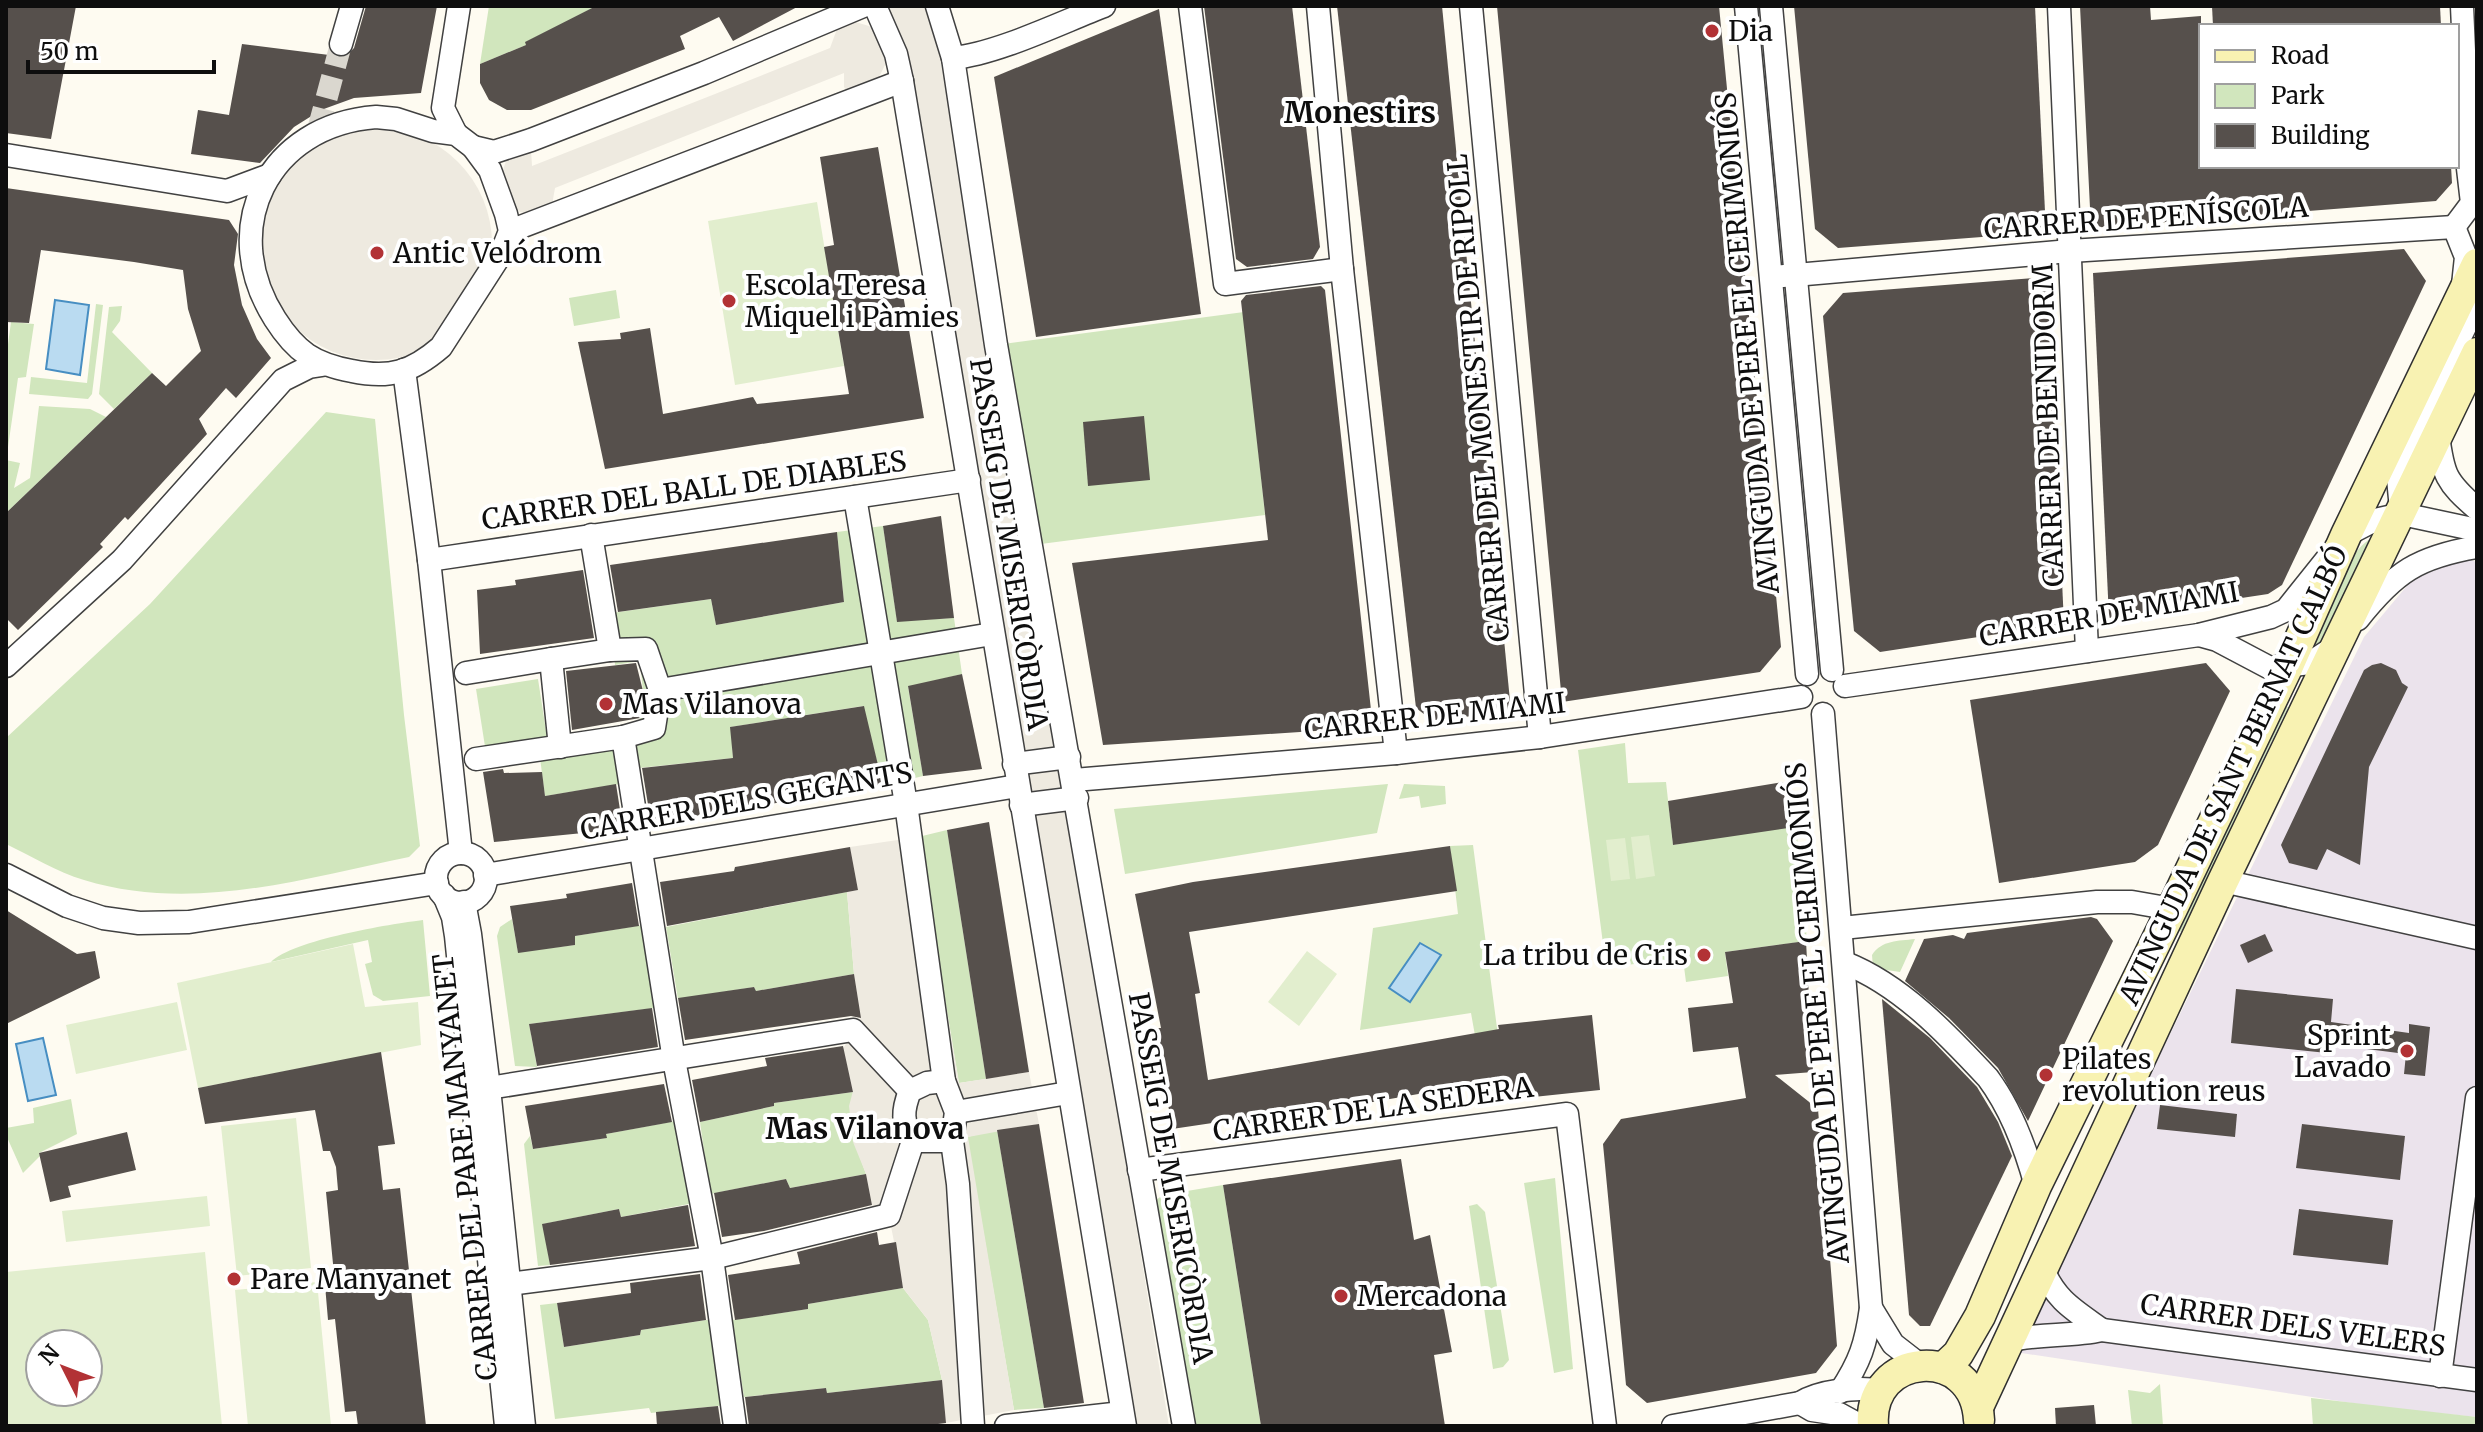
<svg xmlns="http://www.w3.org/2000/svg" width="2483" height="1432" font-family="Merriweather,serif">
	<rect width="100%" height="100%" fill="#fefbf1"/>
	<!-- industrial -->
	<path fill="#ebe3ec" d="M2462,558L2477,562V1417L2378,1407L2015,1352L2364,637L2411,581Z"/>
	<!-- green -->
	<g fill="#d1e6bd">
		<path d="M489,6H597L526,42V45L480,64Z"/>
		<path d="M616,290L620,318L574,326L569,298Z"/>
		<path d="M96,304L103,305L92,394L88,399L29,394L31,377L87,383Z"/>
		<path d="M122,306L120,321L112,332L152,373L114,409L99,394L109,307Z"/>
		<path d="M1244,312L1265,515L1033,545L996,345Z"/>
		<path d="M11,322L34,324L26,377L18,378L7,454L6,359Z"/>
		<path d="M39,406L90,409L106,417L6,513V460L20,463L14,488L30,478Z"/>
		<path d="M326,412L375,419L404,715L420,846L409,857C302,879 192,913 84,880C57,872 31,856 6,844V738L150,604Z"/>
		<path d="M883,526L897,621L954,618L962,674L908,687L923,776L883,786L863,706L731,727L733,758L639,768L630,731L641,728L639,714L645,712L640,661L615,665L612,613L711,599L716,625L844,602L837,532Z"/>
		<path d="M2374,536L2324,642L2313,645C2328,609 2339,558 2374,536Z"/>
		<path d="M538,679L548,744L486,753L476,689Z"/>
		<path d="M2285,706L2288,707L2181,932L2178,930Z"/>
		<path d="M1625,743L1628,783L1666,782L1673,845L1796,825L1807,941L1725,952L1728,976L1686,982L1683,959L1606,967L1578,750Z"/>
		<path d="M617,744L626,783L545,796L540,758Z"/>
		<path d="M1388,784L1377,833L1125,874L1114,809Z"/>
		<path d="M1404,784L1445,786L1446,804L1421,808L1419,796L1399,799Z"/>
		<path d="M947,830L986,1079L959,1083L918,837Z"/>
		<path d="M1473,845L1505,1089L1485,1092L1471,1013L1360,1030L1373,928L1458,914L1450,846Z"/>
		<path d="M847,892L854,974L756,991L754,987L678,999L666,927Z"/>
		<path d="M512,919L518,952L575,945V936L649,924L662,1007L529,1024L537,1067L515,1066L497,936L500,927Z"/>
		<path d="M423,920L430,996L383,1001L373,995L365,964L372,962L368,940L271,962C293,940 390,924 423,920Z"/>
		<path d="M1915,939L1900,972L1873,968L1872,955C1882,940 1898,941 1915,939Z"/>
		<path d="M853,1092L850,1129L866,1174L790,1188L786,1179L710,1194L700,1122L774,1106V1103Z"/>
		<path d="M71,1099L77,1134L39,1153L40,1156L23,1173L6,1135V1128L34,1123L33,1108Z"/>
		<path d="M681,1120L694,1203L621,1217L619,1209L543,1224L550,1265L538,1266L524,1144L530,1136L533,1149L606,1138V1134Z"/>
		<path d="M997,1130L1044,1408L1014,1410L967,1137Z"/>
		<path d="M1555,1178L1573,1369L1554,1373L1524,1183Z"/>
		<path d="M1223,1185L1261,1426H1196L1156,1200L1163,1195Z"/>
		<path d="M1477,1204L1485,1212L1509,1360L1503,1367L1493,1369L1469,1206Z"/>
		<path d="M903,1288L928,1320L942,1380L827,1393L826,1388L744,1397L732,1320L808,1309V1304Z"/>
		<path d="M557,1303L564,1347L640,1335L641,1330L713,1319L727,1405L651,1413L649,1408L555,1419L540,1305Z"/>
		<path d="M2160,1384L2163,1426H2132L2128,1390L2150,1393Z"/>
		<path d="M2311,1398L2477,1417V1426H2313Z"/>
	</g>
	<!-- pitch -->
	<g fill="#e2eece" fill-rule="evenodd">
		<path d="M817,202L844,366L735,385L708,221Z"/>
		<path d="M1649,835L1655,876L1636,879L1631,837Z"/>
		<path d="M1625,838L1630,879L1611,881L1606,840Z"/>
		<path d="M353,944L365,1007L418,1002L421,1045L198,1088L177,983Z"/>
		<path d="M1307,951L1337,974L1299,1026L1268,1002Z"/>
		<path d="M177,1002L187,1050L76,1074L66,1025Z"/>
		<path d="M296,1118L311,1268L237,1276L221,1126Z"/>
		<path d="M207,1196L210,1226L66,1242L62,1211Z"/>
		<path d="M205,1252L222,1426H6V1272ZM40,1344H88V1392H40Z"/>
		<path d="M317,1282L331,1426H248L235,1290Z"/>
	</g>
	<!-- plaza -->
	<g fill="#eeeae0">
		<path d="M888,6H926L943,52L1169,1426H1134L912,78L907,49Z"/>
		<path d="M852,21L869,26L874,30L886,63L879,77L846,90L844,87V73L555,188L552,205L529,214L520,212L513,206L501,176L507,158L531,150L532,166L715,94L830,48L837,29Z"/>
		<circle cx="376" cy="244" r="116"/>
		<path d="M918,837L959,1083L1029,1072L1039,1124L968,1137L1014,1410L946,1423L942,1380L928,1320L903,1288L889,1216L874,1214L866,1174L853,1142L849,1106L853,1091L843,1049L861,1017L854,974L847,892L858,890L850,847Z"/>
	</g>
	<!-- water -->
	<g fill="#badbf1" stroke="#478ec2" stroke-width="2">
		<path d="M55,300L89,305L80,375L46,369Z"/>
		<path d="M1420,943L1441,955L1410,1002L1389,988Z"/>
		<path d="M43,1038L56,1095L28,1101L16,1044Z"/>
	</g>
	<!-- building -->
	<g fill="#56504c">
		<path d="M6,6H76L51,139L6,133Z"/>
		<path d="M366,6H437L421,93L354,98L321,110L294,127L260,163L191,154L198,110L229,115L242,44L345,57L354,48Z"/>
		<path d="M596,6H799L733,41L719,17L680,36L685,49L531,110H507L489,100L480,83V64L526,45L525,42Z"/>
		<path d="M1204,6H1292L1320,247L1313,259L1247,267L1236,259Z"/>
		<path d="M1337,6H1442L1511,711L1433,721L1416,708Z"/>
		<path d="M1497,6H1719L1781,647L1760,672L1562,702Z"/>
		<path d="M1794,6H2035L2046,232L1838,248L1815,229Z"/>
		<path d="M2080,6H2150L2151,20L2201,16V166H2451L2452,183L2436,201L2091,228Z"/>
		<path d="M2212,6H2440L2441,26H2213Z"/>
		<path d="M1159,9L1201,314L1036,337L994,77Z"/>
		<path d="M878,147L924,418L605,469L578,342L621,339L620,333L650,328L663,414L753,397L757,404L849,394L824,247L834,245L820,157Z"/>
		<path d="M6,188L229,220L238,234L234,265L242,305L257,339L271,358L236,398L226,388L199,419L207,434L128,520L125,517L100,544L103,547L18,630L6,618V513L152,373L166,386L201,351L188,309L183,270L134,262L41,250L29,323L6,322Z"/>
		<path d="M2404,249L2426,281L2282,585L2268,594L2109,618L2093,273Z"/>
		<path d="M2048,277L2064,624L1880,652L1854,631L1823,316L1843,293Z"/>
		<path d="M1321,286L1325,290L1371,710L1360,728L1103,745L1072,563L1268,540L1241,301L1246,295Z"/>
		<path d="M1144,416L1150,480L1088,486L1083,422Z"/>
		<path d="M941,516L954,618L897,622L883,526Z"/>
		<path d="M837,532L844,602L716,625L711,599L618,612L610,565Z"/>
		<path d="M583,570L594,638L480,654L477,590L516,585L515,580Z"/>
		<path d="M636,663L644,695L640,718L572,730L566,671Z"/>
		<path d="M2206,663L2230,691L2158,845L2135,862L1999,883L1970,700Z"/>
		<path d="M2381,663L2396,670L2402,683L2408,687L2369,767L2360,865L2327,849L2317,870L2289,863L2281,845L2364,670L2372,665Z"/>
		<path d="M962,674L982,769L923,776L908,686Z"/>
		<path d="M864,706L883,786L651,823L642,768L733,758L730,727Z"/>
		<path d="M503,769L504,773L542,772L545,796L616,784L623,829L494,842L483,772Z"/>
		<path d="M1783,782L1788,828L1673,845L1668,801Z"/>
		<path d="M989,822L1029,1072L986,1079L947,830Z"/>
		<path d="M1450,846L1457,891L1189,932L1200,993L1195,994L1208,1080L1499,1029L1498,1025L1592,1015L1600,1090L1506,1100L1504,1079L1247,1124L1246,1118L1172,1129L1156,1028H1161L1135,894L1193,882Z"/>
		<path d="M850,847L858,890L667,926L660,882L734,871L735,867Z"/>
		<path d="M632,883L639,926L575,936V945L518,953L510,906L567,898L566,894Z"/>
		<path d="M6,910L77,954L95,951L100,978L6,1024Z"/>
		<path d="M2091,917L2097,919L2113,941L2028,1121L1998,1068L1949,1018L1905,981L1924,939L1953,935L1964,939L1967,933Z"/>
		<path d="M2265,934L2273,951L2248,963L2240,945Z"/>
		<path d="M1806,941L1813,1072L1775,1075L1818,1109L1837,1346L1816,1373L1647,1403L1626,1385L1603,1144L1621,1119L1746,1098L1738,1047L1693,1052L1688,1008L1733,1003L1725,952Z"/>
		<path d="M854,974L861,1018L851,1016L685,1040L678,998L754,987L756,991Z"/>
		<path d="M2236,989L2333,999L2331,1022L2409,1033V1024L2430,1027L2425,1076L2404,1074L2406,1054L2328,1044L2327,1053L2231,1043Z"/>
		<path d="M1882,999L1930,1038L1977,1087L1998,1122L2012,1156L1930,1326H1920L1909,1315Z"/>
		<path d="M652,1008L658,1047L537,1066L529,1024Z"/>
		<path d="M843,1046L853,1092L774,1103V1106L700,1122L692,1080L767,1066L765,1058Z"/>
		<path d="M381,1052L395,1144L378,1146L383,1190L400,1188L426,1426H358L356,1411L345,1412L335,1319L328,1320L325,1285L335,1284L326,1192L338,1190L336,1167L330,1151H323L315,1110L205,1124L198,1088Z"/>
		<path d="M664,1084L672,1122L606,1134L607,1138L533,1149L525,1106Z"/>
		<path d="M2160,1105L2237,1114L2235,1137L2157,1129Z"/>
		<path d="M1039,1124L1084,1403L1044,1408L997,1130Z"/>
		<path d="M2302,1124L2405,1136L2400,1180L2296,1168Z"/>
		<path d="M127,1132L136,1170L68,1186L71,1197L50,1202L39,1153Z"/>
		<path d="M1401,1159L1414,1240L1430,1235L1452,1352L1434,1355L1445,1426H1261L1223,1185Z"/>
		<path d="M866,1174L872,1205L764,1231L722,1237L714,1193L786,1179L790,1188Z"/>
		<path d="M688,1205L695,1246L550,1265L542,1224L619,1209L621,1217Z"/>
		<path d="M2299,1209L2393,1220L2388,1265L2293,1255Z"/>
		<path d="M877,1232L879,1245L896,1242L903,1288L808,1304V1309L735,1320L728,1275L800,1264L797,1252Z"/>
		<path d="M700,1274L706,1320L641,1330L640,1335L564,1347L557,1303L631,1293L630,1283Z"/>
		<path d="M942,1380L946,1423L922,1426H749L745,1397L826,1388L827,1393Z"/>
		<path d="M2094,1405L2096,1426H2056L2055,1408Z"/>
		<path d="M718,1406L721,1426H657L656,1412Z"/>
	</g>
	<g fill="none" stroke-linecap="round" stroke-linejoin="round">
		<!-- street-tunnel -->
		<path stroke="#dad7cf" stroke-width="22" stroke-dasharray="22 11" stroke-linecap="butt" d="M318,130L341,44"/>
		<defs>
			<g id="street">
				<path d="M875,6L896,54L902,81L1125,1426"/>
				<path d="M937,6L953,58L996,345L1184,1426"/>
				<path d="M1190,6L1225,284L1342,269"/>
				<path d="M1318,6L1342,269L1396,753"/>
				<path d="M1471,6L1540,737"/>
				<path d="M1746,6L1807,674"/>
				<path d="M1771,6L1832,670"/>
				<path d="M2059,6L2087,651"/>
				<path d="M341,44L352,6"/>
				<path d="M953,58C997,54 1062,22 1104,6"/>
				<path d="M376,117L396,119L433,131L456,134L473,147L490,170L506,214L510,231L501,254L441,347C412,372 390,379 352,371C314,364 296,352 275,319C217,228 268,125 376,117Z"/>
				<path d="M456,134L443,108L459,6"/>
				<path d="M473,147L494,152L531,140L704,73L863,6"/>
				<path d="M6,155L227,191L270,175"/>
				<path d="M2454,227L2472,203L2464,134L2465,73L2462,6"/>
				<path d="M510,231L902,81"/>
				<path d="M1773,277L2070,251L2454,227L2466,257L2463,285"/>
				<path d="M404,370L429,560L461,853"/>
				<path d="M2438,435C2443,475 2446,482 2477,509"/>
				<path d="M855,497L906,804L944,1081L956,1112L952,1141L958,1184L973,1426"/>
				<path d="M2401,509L2397,468L2477,302"/>
				<path d="M429,560L969,480"/>
				<path d="M2358,619C2395,572 2418,557 2477,547"/>
				<path d="M2199,635L2217,640L2270,668L2310,663L2336,646"/>
				<path d="M610,650L646,649L660,690L654,728L623,737"/>
				<path d="M6,666L122,560L283,380L309,367L322,365"/>
				<path d="M466,673L551,659"/>
				<path d="M1845,686L2199,635L2271,617L2286,610L2346,535L2375,520L2402,514L2477,530"/>
				<path d="M660,690L992,634"/>
				<path d="M1823,714L1871,1308C1866,1344 1860,1362 1840,1392"/>
				<path d="M560,747L551,659L610,650L591,535"/>
				<path d="M476,759L623,737L674,1060L712,1258L735,1426"/>
				<path d="M1014,764L1069,757"/>
				<path d="M1074,780L1396,753L1540,737L1801,697"/>
				<path d="M1021,805L1077,798"/>
				<circle cx="461" cy="878" r="25"/>
				<path d="M6,875L67,906L103,918L139,923L189,922L437,883"/>
				<path d="M485,875L1017,786"/>
				<path d="M2223,881L2477,938"/>
				<path d="M444,895L453,917L456,936L506,1426"/>
				<path d="M464,902L470,934L489,1088L524,1426"/>
				<path d="M1842,928L2097,902H2132L2172,909"/>
				<path d="M1845,963C1901,985 1947,1034 1988,1078C2011,1109 2026,1149 2036,1186"/>
				<path d="M944,1081L927,1083L910,1091C902,1111 902,1122 913,1141H952"/>
				<path d="M489,1088L853,1030L910,1091"/>
				<path d="M956,1112L1068,1093"/>
				<path d="M1139,1170L1567,1114L1605,1426"/>
				<path d="M2042,1267C2055,1300 2074,1310 2102,1330"/>
				<path d="M509,1284L712,1258L889,1215L913,1141"/>
				<path d="M1871,1308L1893,1344L1920,1365"/>
				<path d="M2007,1341C2039,1333 2070,1337 2102,1330L2477,1380"/>
				<path d="M2440,1376L2477,1098"/>
				<path d="M1800,1403L1812,1410L1839,1414L1861,1426"/>
				<path d="M1006,1426L1122,1413"/>
				<path d="M1673,1426L1800,1403C1819,1391 1858,1386 1881,1391"/>
			</g>
			<g id="secondary">
				<path d="M1943,1368L1958,1354L1980,1316L2036,1186L2172,909L2288,666L2346,535L2477,264"/>
				<path d="M1978,1407L2223,881L2477,353"/>
				<path d="M1873,1426C1867,1351 1975,1343 1979,1420"/>
			</g>
		</defs>
		<!-- street casing -->
		<use href="#street" stroke="#414141" stroke-width="25"/>
		<!-- secondary casing -->
		<use href="#secondary" stroke="#303030" stroke-width="33"/>
		<!-- street -->
		<use href="#street" stroke="#fff" stroke-width="22"/>
		<!-- secondary -->
		<use href="#secondary" stroke="#f8f2b2" stroke-width="30"/>
	</g>
	<!-- markers -->
	<g fill="#b23235" stroke="#fff" stroke-width="3">
		<circle cx="1712" cy="31" r="8"/>
		<circle cx="377" cy="253" r="8"/>
		<circle cx="729" cy="301" r="8"/>
		<circle cx="606" cy="704" r="8"/>
		<circle cx="1704" cy="955" r="8"/>
		<circle cx="2407" cy="1051" r="8"/>
		<circle cx="2046" cy="1075" r="8"/>
		<circle cx="234" cy="1279" r="8"/>
		<circle cx="1341" cy="1296" r="8"/>
	</g>
	<g text-anchor="middle" stroke-width="8" stroke-linejoin="round" paint-order="stroke">
		<!-- poi labels -->
		<g font-size="28" fill="#0e0e0e" stroke="#fff" text-anchor="start">
			<text x="1728" y="41">Dia</text>
			<text x="393" y="263">Antic Velódrom</text>
			<text x="745" y="295">Escola Teresa<tspan x="745" dy="32">Miquel i Pàmies</tspan></text>
			<text x="622" y="714">Mas Vilanova</text>
			<text x="1688" y="965" text-anchor="end">La tribu de Cris</text>
			<text x="2391" y="1045" text-anchor="end">Sprint<tspan x="2391" dy="32">Lavado</tspan></text>
			<text x="2062" y="1069">Pilates<tspan x="2062" dy="32">revolution reus</tspan></text>
			<text x="250" y="1289">Pare Manyanet</text>
			<text x="1357" y="1306">Mercadona</text>
		</g>
		<!-- street labels -->
		<g font-size="28" fill="#0e0e0e" stroke="#fff">
			<text transform="translate(2146 218) rotate(-4)" y="10">CARRER DE PENÍSCOLA</text>
			<text transform="translate(1747 343) rotate(-95)" y="10">AVINGUDA DE PERE EL CERIMONIÓS</text>
			<text transform="translate(1478 398) rotate(-95)" y="10">CARRER DEL MONESTIR DE RIPOLL</text>
			<text transform="translate(2048 425) rotate(-92)" y="10">CARRER DE BENIDORM</text>
			<text transform="translate(694 490) rotate(-8)" y="10">CARRER DEL BALL DE DIABLES</text>
			<text transform="translate(1009 544) rotate(81)" y="10">PASSEIG DE MISERICÒRDIA</text>
			<text transform="translate(2109 614) rotate(-10)" y="10">CARRER DE MIAMI</text>
			<text transform="translate(1435 716) rotate(-6)" y="10">CARRER DE MIAMI</text>
			<text transform="translate(2233 775) rotate(-65)" y="10">AVINGUDA DE SANT BERNAT CALBÓ</text>
			<text transform="translate(746 801) rotate(-10)" y="10">CARRER DELS GEGANTS</text>
			<text transform="translate(1817 1013) rotate(-95)" y="10">AVINGUDA DE PERE EL CERIMONIÓS</text>
			<text transform="translate(1373 1109) rotate(-8)" y="10">CARRER DE LA SEDERA</text>
			<text transform="translate(465 1167) rotate(-96)" y="10">CARRER DEL PARE MANYANET</text>
			<text transform="translate(1171 1178) rotate(80)" y="10">PASSEIG DE MISERICÒRDIA</text>
			<text transform="translate(2293 1325) rotate(8)" y="10">CARRER DELS VELERS</text>
		</g>
		<!-- neighbourhood labels -->
		<g font-size="30" font-weight="bold" fill="#0e0e0e" stroke="#fff">
			<text x="1360" y="123">Monestirs</text>
			<text x="865" y="1139">Mas Vilanova</text>
		</g>
	</g>
	<!-- border -->
	<rect width="2483" height="1432" fill="none" stroke="#0e0e0e" stroke-width="16"/>
	<!-- legend -->
	<rect x="2199" y="24" width="260" height="144" fill="#ffffff" stroke="#9f9f9f" stroke-width="2"/>
	<rect x="2215" y="50" width="40" height="12" fill="#f8f2b2" stroke="#9f9f9f" stroke-width="2"/>
	<text x="2271" y="64" font-size="24" fill="#0e0e0e">Road</text>
	<rect x="2215" y="84" width="40" height="24" fill="#d1e6bd" stroke="#9f9f9f" stroke-width="2"/>
	<text x="2271" y="104" font-size="24" fill="#0e0e0e">Park</text>
	<rect x="2215" y="124" width="40" height="24" fill="#56504c" stroke="#9f9f9f" stroke-width="2"/>
	<text x="2271" y="144" font-size="24" fill="#0e0e0e">Building</text>
	<!-- north arrow -->
	<g transform="translate(64 1368) rotate(312)"><circle r="38" fill="#ffffff" stroke="#9f9f9f" stroke-width="2"/>
	<path d="M0-6L14 30L0 20L-14 30Z" fill="#b23235"/>
	<text y="-12" font-size="22" font-weight="bold" text-anchor="middle" fill="#0e0e0e">N</text>
	</g>
	<!-- scale -->
	<path d="M28 60v12h186v-12" fill="none" stroke="#0e0e0e" stroke-width="4"/>
	<text x="40" y="60" font-size="24" fill="#0e0e0e" stroke="#ffffff" stroke-width="6" paint-order="stroke">50 m</text>
</svg>
